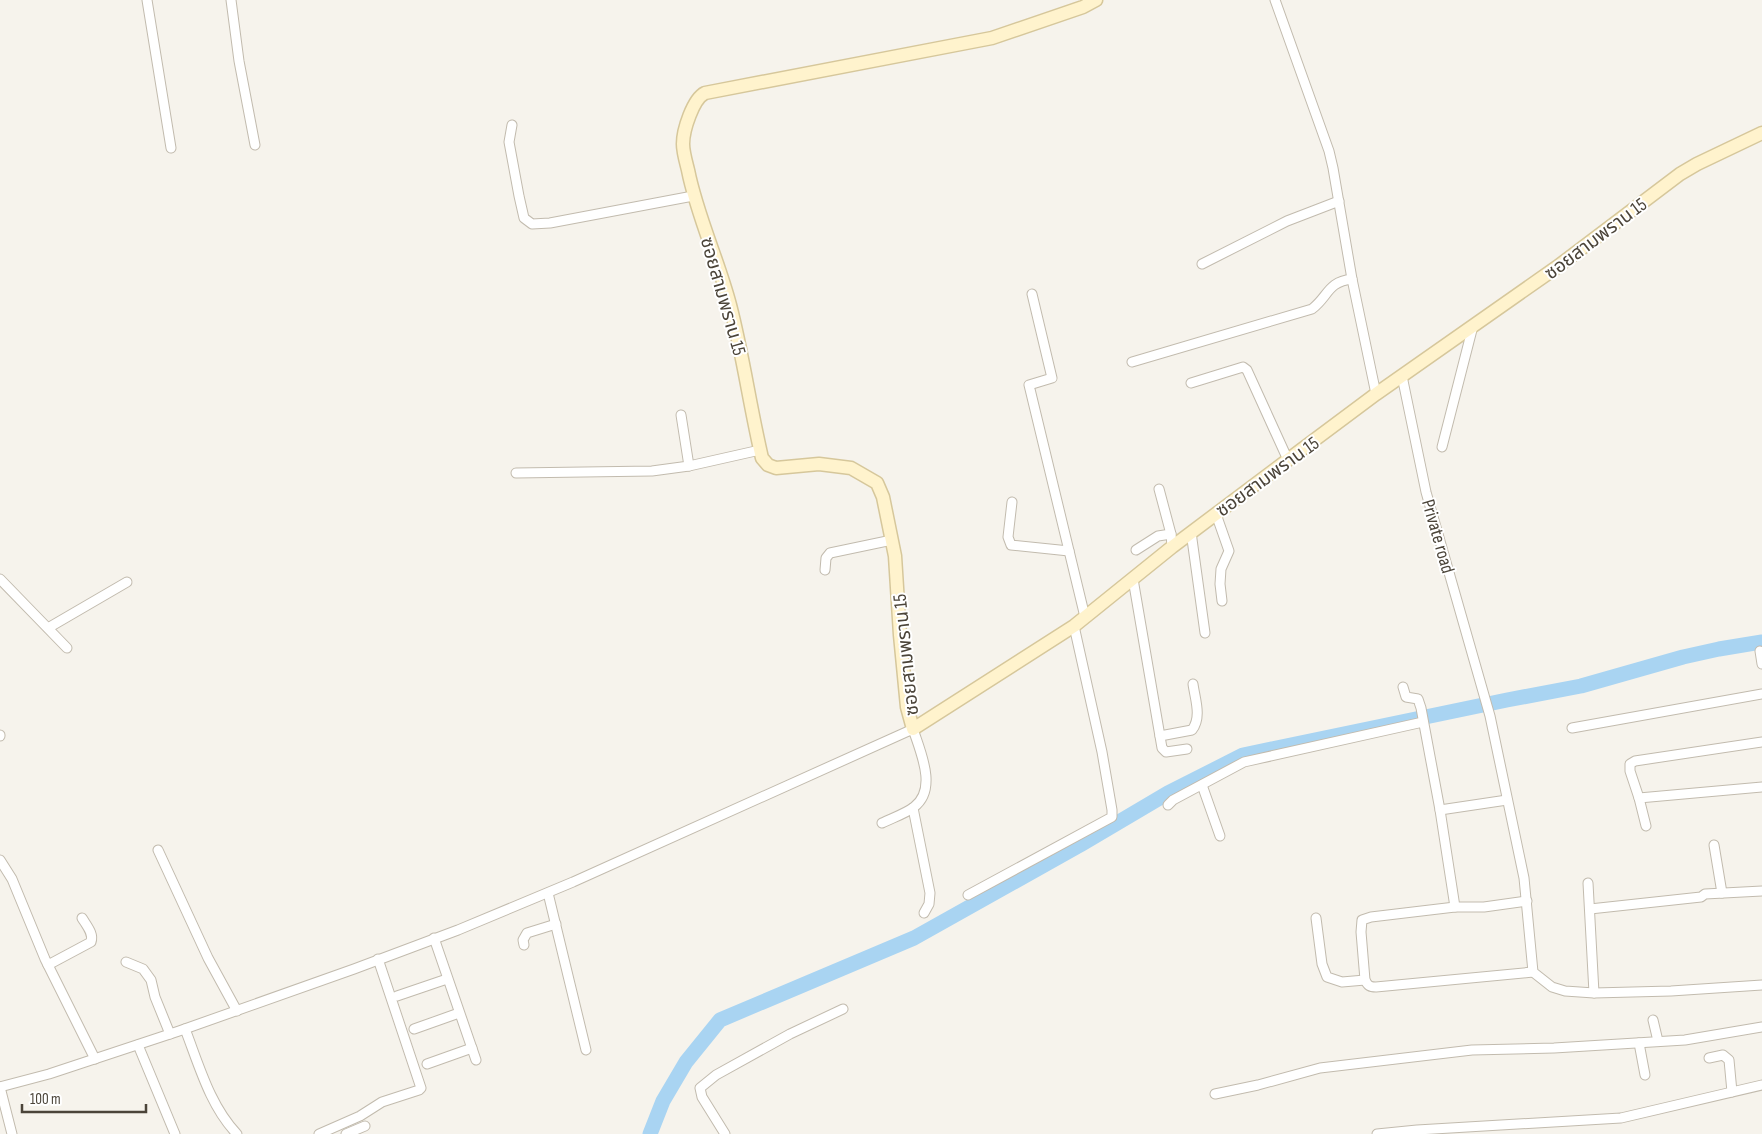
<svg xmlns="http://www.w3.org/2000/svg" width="1762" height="1134" font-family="'Sofia Sans Condensed','Noto Sans Thai',sans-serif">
	<rect width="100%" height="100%" fill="#f6f3ec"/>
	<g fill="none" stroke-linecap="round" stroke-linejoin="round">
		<!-- river -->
		<path stroke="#a9d4f2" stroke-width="15" d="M650,1134L663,1101L686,1062L720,1020L914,938L1080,845L1168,793L1243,755L1507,700L1581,686L1683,657L1719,649L1762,642"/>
		<defs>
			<g id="street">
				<path d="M147,0L171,148"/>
				<path d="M231,0L239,61L255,145"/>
				<path d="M1275,0L1329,151L1333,168L1352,279L1376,394"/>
				<path d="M512,125L509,142L519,196L524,218L532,224L550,223L693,196"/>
				<path d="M1202,264L1287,221L1339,201"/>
				<path d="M1032,294L1052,378L1029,385L1085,617"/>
				<path d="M1132,362L1312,309C1329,296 1327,282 1352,279"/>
				<path d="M1402,376L1426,492L1490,716L1524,878L1533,972L1552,987L1565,991L1594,993L1671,991L1762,985"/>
				<path d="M1191,383L1243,367L1247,370L1288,460"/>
				<path d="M681,415L689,466"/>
				<path d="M1442,447L1473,326"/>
				<path d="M516,473L652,471L689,466L760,450"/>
				<path d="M1159,489L1171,534L1172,547"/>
				<path d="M1012,502L1008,537L1011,545L1069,551"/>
				<path d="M1216,514L1229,551L1221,569L1220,584L1222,601"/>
				<path d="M1191,532L1205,633"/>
				<path d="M1136,550L1158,536L1171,534"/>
				<path d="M825,570L826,558L830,553L892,540"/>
				<path d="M0,579L67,648"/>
				<path d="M1133,579L1162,748L1166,752L1187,749"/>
				<path d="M48,628L127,582"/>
				<path d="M1760,651L1762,664"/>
				<path d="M1403,687L1406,697L1418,699L1421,708L1440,810L1455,907H1484L1527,901"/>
				<path d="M1572,728L1762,694"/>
				<path d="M0,735V736"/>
				<path d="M1160,736L1192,730C1202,717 1195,699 1193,684"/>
				<path d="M1202,785L1220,836"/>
				<path d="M1639,798L1762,787"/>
				<path d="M1168,805L1173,800L1244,762L1423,722"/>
				<path d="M913,808L930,893L929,904L924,913"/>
				<path d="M1440,810L1507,800"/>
				<path d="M1646,826L1639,798L1630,771V764L1635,761L1762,742"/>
				<path d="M1714,845L1722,893"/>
				<path d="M158,850L208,958L237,1011"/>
				<path d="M0,860L12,879L45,959L95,1059"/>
				<path d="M1588,883L1594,993"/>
				<path d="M548,893L586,1050"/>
				<path d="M968,895L1112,817V810L1102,752L1074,626"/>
				<path d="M1455,907L1371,917L1362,920L1361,932L1365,980C1368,986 1370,987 1376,987L1533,972"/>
				<path d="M1590,909L1701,897L1705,894L1762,891"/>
				<path d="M1316,918L1322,964L1327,977L1342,982L1365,980"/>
				<path d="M434,938L476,1060"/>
				<path d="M524,945L523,940L527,933L556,924"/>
				<path d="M126,962L143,969L151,980L155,997L170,1034"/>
				<path d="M48,965L91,942C94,934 87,926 82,918"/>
				<path d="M397,996L447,979"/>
				<path d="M1653,1020L1658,1041"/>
				<path d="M185,1029C199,1065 210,1106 237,1134"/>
				<path d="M414,1029L459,1013"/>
				<path d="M1639,1043L1645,1075"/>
				<path d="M138,1045L175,1134"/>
				<path d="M1709,1058L1723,1055L1729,1060L1732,1092"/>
				<path d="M427,1064L472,1048"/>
				<path d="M0,1087L49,1074L179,1031L354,969L458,930L573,882L913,729C920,751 938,789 914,807C905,814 892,818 882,823"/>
				<path d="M0,1087L12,1134"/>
				<path d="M1215,1094L1258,1085L1320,1068L1472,1050L1554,1048L1685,1040L1762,1027"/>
				<path d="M319,1134L360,1116L382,1102L419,1090L421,1088L378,959"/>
				<path d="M346,1134L365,1126"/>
				<path d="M725,1134L702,1097L700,1088L716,1075L790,1034L843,1009"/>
				<path d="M1377,1134L1417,1130L1621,1118L1762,1085"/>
			</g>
			<path id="secondary" d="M1096,0L1083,7L992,38L705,93C693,99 683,130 683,144C683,152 686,162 688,170C697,216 718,259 730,305C743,355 750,407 762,458L768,465L776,468L819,464L851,468L877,483L883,497L895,556L900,635L907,707L913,729L1074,626L1172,547L1301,450L1376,394L1557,267L1680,174L1697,164L1762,133"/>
		</defs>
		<!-- street casing -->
		<use href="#street" stroke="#c2bbae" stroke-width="11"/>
		<!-- secondary casing -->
		<use href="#secondary" stroke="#d6c79b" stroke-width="15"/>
		<!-- street -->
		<use href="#street" stroke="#fff" stroke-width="9"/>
		<!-- secondary -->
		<use href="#secondary" stroke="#fff3cd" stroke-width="12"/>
	</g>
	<g text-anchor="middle" stroke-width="4" stroke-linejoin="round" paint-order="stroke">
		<!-- street labels -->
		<g font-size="19" fill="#4b4439" stroke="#fff">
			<text transform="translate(1595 238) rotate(-37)" y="7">ซอยสามพราน 15</text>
			<text transform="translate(724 296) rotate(74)" y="7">ซอยสามพราน 15</text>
			<text transform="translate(1267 476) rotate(-36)" y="7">ซอยสามพราน 15</text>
			<text transform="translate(1439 536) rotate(74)" y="7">Private road</text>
			<text transform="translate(905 655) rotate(-96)" y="7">ซอยสามพราน 15</text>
		</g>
	</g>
	<!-- scale -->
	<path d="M22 1104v8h124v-8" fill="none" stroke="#4b4439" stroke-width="2.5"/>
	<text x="30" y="1104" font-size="15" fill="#4b4439" stroke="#ffffff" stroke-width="4" paint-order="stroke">100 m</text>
</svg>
